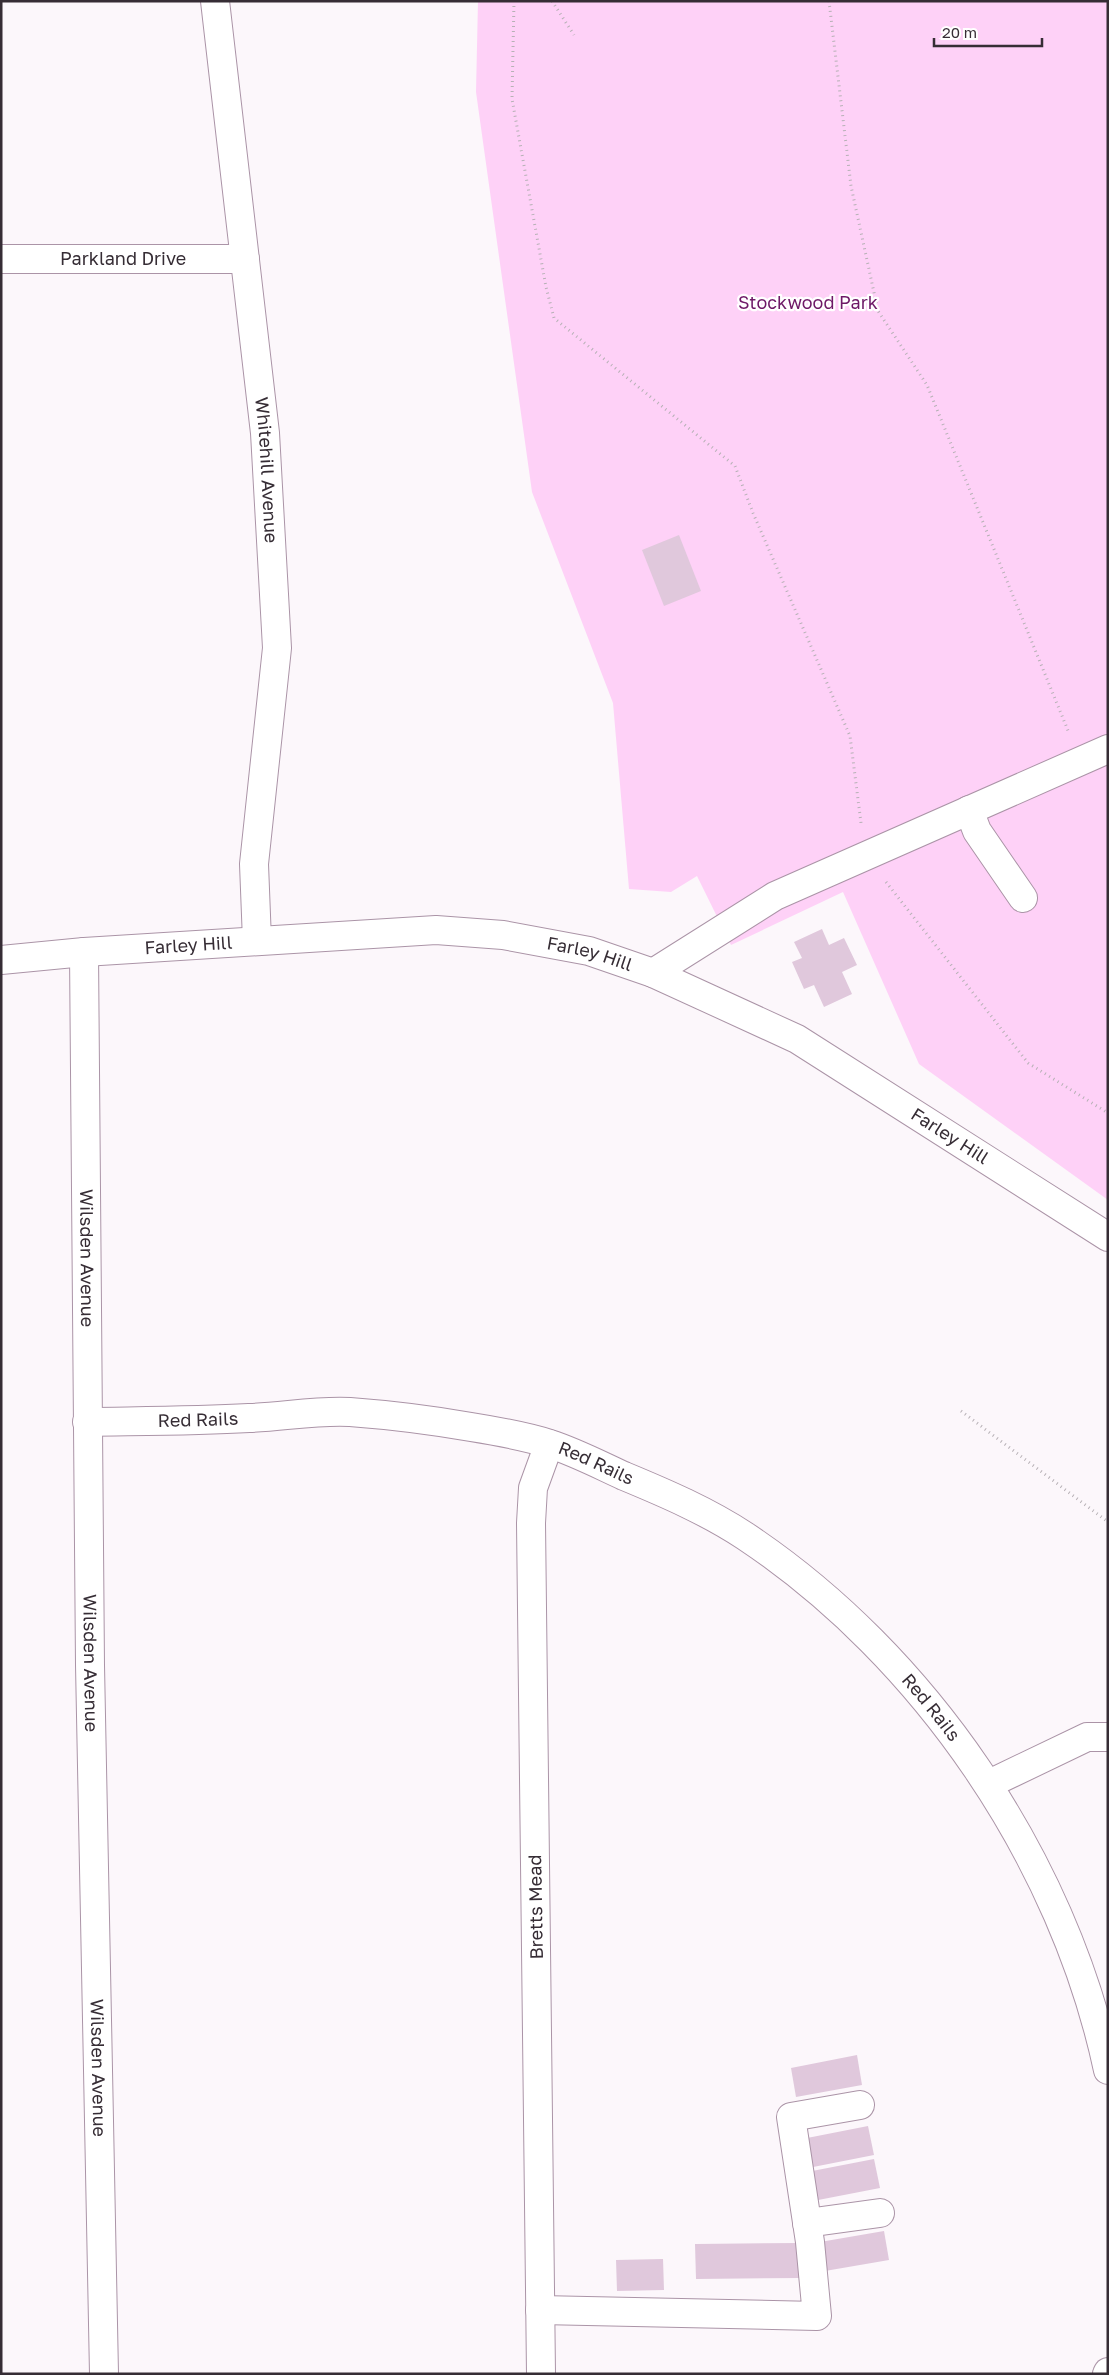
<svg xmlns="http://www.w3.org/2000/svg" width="1109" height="2375" font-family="'Golos Text',sans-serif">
	<rect width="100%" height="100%" fill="#fcf7fb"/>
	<!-- green -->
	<path fill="#fed1f7" d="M478,1H1108V1200L919,1064L843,892L731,945L697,876L671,892L629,889L613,703L532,492L476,92Z"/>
	<!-- building -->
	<g fill="#e0c8dc">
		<path d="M679,535L701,591L664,606L642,550Z"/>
		<path d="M822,929L829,945L844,938L857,965L842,972L852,994L824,1007L814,985L804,989L792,962L802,958L794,942Z"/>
		<path d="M857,2055L862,2085L796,2097L791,2068Z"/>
		<path d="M868,2126L874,2155L808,2168L802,2139Z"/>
		<path d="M874,2159L880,2188L813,2201L807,2172Z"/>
		<path d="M884,2231L889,2260L825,2271L820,2242Z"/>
		<path d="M799,2243L800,2278L696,2279L695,2244Z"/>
		<path d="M663,2259L664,2290L617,2291L616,2260Z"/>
	</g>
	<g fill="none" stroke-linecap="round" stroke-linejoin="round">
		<defs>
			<g id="minor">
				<path id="s1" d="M215,1L265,433L277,648L254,864L257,941"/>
				<path id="s2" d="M1,259H245"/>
				<path d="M969,810L977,831L1023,898"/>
				<path id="s3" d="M84,952L90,1665L104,2374"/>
				<path d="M653,973L775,896L1108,749"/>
				<path id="s4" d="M87,1422C141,1421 195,1421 249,1418C282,1417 317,1410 350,1412C390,1415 431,1420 471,1427C496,1431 525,1436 550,1444C575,1452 600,1465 624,1476C665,1493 707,1511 745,1536C925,1656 1063,1859 1108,2070"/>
				<path d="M989,1784L1087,1737H1108"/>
				<path d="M807,2223L880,2213"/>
				<path d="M540,2310L817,2316L810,2242L791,2117L860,2105"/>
				<path d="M541,2374L531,1523L533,1488L549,1444"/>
				<path d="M1107,2374L1108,2372"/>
			</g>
			<g id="major">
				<path id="s5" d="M1,960L84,952L436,930L503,935L589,951L653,973L797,1039L1108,1237"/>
			</g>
		</defs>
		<!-- minor casing -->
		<use href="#minor" stroke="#ab94a7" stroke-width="30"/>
		<!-- major casing -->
		<use href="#major" stroke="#ab94a7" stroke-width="30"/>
		<!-- path -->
		<g stroke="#b7b1b6" stroke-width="3" stroke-dasharray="1 4" stroke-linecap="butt">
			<path d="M514,1L512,99L546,287L554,318L735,466L753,513L850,736L861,823"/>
			<path d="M552,1L574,35"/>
			<path d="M829,1L851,186L878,311L927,385L1069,733"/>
			<path d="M886,882L1028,1063L1108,1113"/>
			<path d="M961,1411L1108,1522"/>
		</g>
		<!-- minor -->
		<use href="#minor" stroke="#fff" stroke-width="28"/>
		<!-- major -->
		<use href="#major" stroke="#fff" stroke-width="28"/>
	</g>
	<g text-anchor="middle" stroke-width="4.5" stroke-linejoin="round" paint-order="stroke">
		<!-- street labels -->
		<g font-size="18" fill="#362d35" stroke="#fff">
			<text dy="6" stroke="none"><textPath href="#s2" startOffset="122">Parkland Drive</textPath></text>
			<text dy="6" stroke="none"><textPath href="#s1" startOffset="472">Whitehill Avenue</textPath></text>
			<text dy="6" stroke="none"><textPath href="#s5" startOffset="188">Farley Hill</textPath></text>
			<text dy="6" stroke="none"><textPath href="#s5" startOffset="592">Farley Hill</textPath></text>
			<text dy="6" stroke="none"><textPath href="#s5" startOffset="998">Farley Hill</textPath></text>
			<text dy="6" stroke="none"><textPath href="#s3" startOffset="306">Wilsden Avenue</textPath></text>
			<text dy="6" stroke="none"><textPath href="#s4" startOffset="111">Red Rails</textPath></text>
			<text dy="6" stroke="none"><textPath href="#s4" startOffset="516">Red Rails</textPath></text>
			<text dy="6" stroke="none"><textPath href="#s3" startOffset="711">Wilsden Avenue</textPath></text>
			<text dy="6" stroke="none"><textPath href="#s4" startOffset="936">Red Rails</textPath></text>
			<text transform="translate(536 1907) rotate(-91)" y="6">Bretts Mead</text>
			<text dy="6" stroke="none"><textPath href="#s3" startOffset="1116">Wilsden Avenue</textPath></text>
		</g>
		<!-- park labels -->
		<g font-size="18" fill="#6e1967" stroke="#fff">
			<text x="808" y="309">Stockwood Park</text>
		</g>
	</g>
	<!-- border -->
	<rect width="1109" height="2375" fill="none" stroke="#362d35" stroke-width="5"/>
	<!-- scale -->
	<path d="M934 38v8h108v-8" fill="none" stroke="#362d35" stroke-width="2.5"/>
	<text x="942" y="38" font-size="15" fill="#362d35" stroke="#ffffff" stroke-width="4" paint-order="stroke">20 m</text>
</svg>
